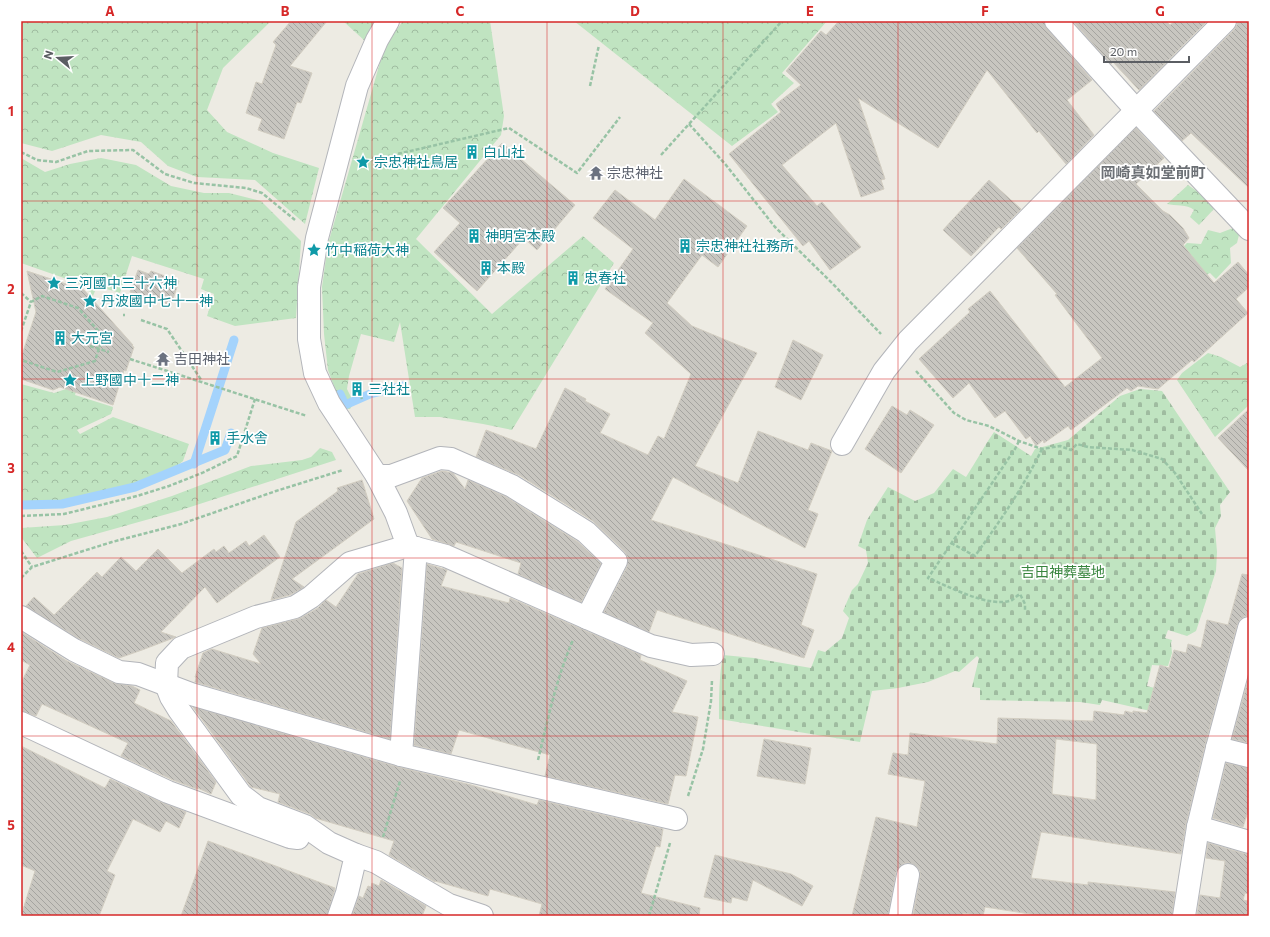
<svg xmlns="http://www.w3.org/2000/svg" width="1270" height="937" font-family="Commissioner,'Noto Sans JP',sans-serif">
	<defs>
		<pattern id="forest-crowns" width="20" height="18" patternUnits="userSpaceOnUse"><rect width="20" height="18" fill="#c0e4c1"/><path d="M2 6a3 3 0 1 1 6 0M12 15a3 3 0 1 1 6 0" fill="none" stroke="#9fbca0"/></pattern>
		<pattern id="cemetery-stones" width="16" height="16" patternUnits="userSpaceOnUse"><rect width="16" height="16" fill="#c0e4c1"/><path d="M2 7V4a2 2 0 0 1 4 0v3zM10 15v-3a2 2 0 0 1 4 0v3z" fill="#9fbca0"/></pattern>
		<pattern id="building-back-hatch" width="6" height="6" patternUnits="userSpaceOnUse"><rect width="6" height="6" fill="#c8c6c0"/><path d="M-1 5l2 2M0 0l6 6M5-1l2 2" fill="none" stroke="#a5a4a0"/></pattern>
	</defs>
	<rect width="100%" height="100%" fill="#edebe3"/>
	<!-- forest -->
	<g fill="url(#forest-crowns)">
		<path d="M21,21H271L223,68L207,110L227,132L273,153L319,168L305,224L255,180L197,177L168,166L141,142L101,135L52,151L21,143Z"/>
		<path d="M343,21H376L365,41Z"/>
		<path d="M403,21H490L504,116L501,135L416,239L492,314L583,236L614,263L512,430L483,424L440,417H415L400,322L394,342L361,334L349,376L347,389L354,403L350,409H346L338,397L328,370L324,334L322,287L328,244L385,45Z"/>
		<path d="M574,21H827L782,73L794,83L771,104L778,112L732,146Z"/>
		<path d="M21,158L45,172L70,164L101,158L136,165L171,186L204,193H229L261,201L301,241L296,318L235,326L207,316L214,294L201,289L204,279L132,256L120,293L97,286L93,296L84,285L21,263Z"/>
		<path d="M1188,185L1201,194L1214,209L1199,225L1190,217L1194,210C1187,204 1175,206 1167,204Z"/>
		<path d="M1233,228L1239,235L1237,243L1230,248L1231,263L1216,279L1210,273L1206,275L1166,264L1187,243L1201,244L1208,230L1220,233Z"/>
		<path d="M1208,353L1221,357L1240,367L1249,362V405L1215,437L1177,380L1182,373Z"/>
		<path d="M21,384L54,393L78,385L75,395L113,407L111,414L77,430L80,434L113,417L189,444L183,461L167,474L135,486L62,503H21Z"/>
		<path d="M320,448L332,452L336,460L178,511L71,541L37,558L21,537V528L65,525L107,517L172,496L251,466L302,460L311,457Z"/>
	</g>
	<!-- cemetery -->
	<path fill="url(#cemetery-stones)" d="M1140,389L1162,391L1230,492L1220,505L1221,516L1215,528L1217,552L1216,571L1196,631L1187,636L1168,630L1165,638L1172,640L1171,643L1172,653L1168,666L1152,665L1147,686L1173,693L1168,715L1102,700L1100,705L1080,702L980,700V688L972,687L979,658L977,656L959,672L955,671L928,682L898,688L872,691L860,742L719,719C719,697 719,676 723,655L754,658L811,668L818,650L825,652L842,638L849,618L843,611L852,590L858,584L868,563L866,550L858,546L867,520L888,487L915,501L934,493L953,469L966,477C976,462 984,446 994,432L1031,456L1035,449L1068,440L1120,396Z"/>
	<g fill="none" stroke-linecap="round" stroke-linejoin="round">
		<!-- stream -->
		<g stroke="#a4d3fc" stroke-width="9">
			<path d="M340,394L345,405L370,394L403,386"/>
			<path d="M194,464L234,340"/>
			<path d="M21,505L62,504L135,487L225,450L231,433"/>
		</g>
	</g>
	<!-- building -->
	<g fill="url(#building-back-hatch)" stroke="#d2cdc1" fill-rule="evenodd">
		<path d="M291,21H327L290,66L312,73L301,103L297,102L284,139L258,130L262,119L246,113L256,82L262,84L276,45L273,42Z"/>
		<path d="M839,21H1044L1047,29L1092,80L1067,100L1094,135L1066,164L1039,131L1037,133L987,70L938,148L858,98L885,179L881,180L884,189L861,197L836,123L782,165L817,206L822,202L861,247L830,270L809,241L803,246L729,154L781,112L776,104L801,85L786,71L821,31L826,35Z"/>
		<path d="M1073,21H1166L1170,25L1175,21H1207L1139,90L1113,62L1111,64Z"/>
		<path d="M1237,21H1249V188L1191,133L1182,141L1154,111L1234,30L1237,25Z"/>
		<path d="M1136,128L1164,158L1136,184L1163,211L1170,215L1183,228L1189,238L1183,245L1214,283L1238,262L1249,275V287L1236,299L1248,313L1194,362L1192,360L1158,389L1138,386L1131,391L1127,388L1071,430L1068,426L1044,443L1043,440L1036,446L1030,436L1026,439L1005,411L995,418L969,383L953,398L919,359L970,312L968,309L990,291L1065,387L1102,358L1055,295L1057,294L1017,248Z"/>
		<path d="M502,143L575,205L537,250L524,238L477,291L434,252L460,223L443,208Z"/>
		<path d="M684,179L747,226L718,267L702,255L667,303L692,326L757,353L695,466L738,483L758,431L808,450L811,443L832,451L808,510L818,514L805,548L673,477L651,520L817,574L801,625L814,630L804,658L657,610L649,632L604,612L627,567L628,558L625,552L593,521L519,475L476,457L486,430L536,449L565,388L586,399L585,401L610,414L600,433L648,455L658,436L664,439L691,374L645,333L653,323L605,289L633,249L593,218L615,190L655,220Z"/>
		<path d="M989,180L1021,209L1001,229L999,227L971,256L943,230Z"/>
		<path d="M138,270L149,274L151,271L179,281L171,305L130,292Z"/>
		<path d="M27,271L84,290L133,345L132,346L134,347L126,371L124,370L113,405L60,387L53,390L21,379V358L36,312Z"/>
		<path d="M793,340L823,355L801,400L775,387Z"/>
		<path d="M892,406L907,415L910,410L934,425L901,473L865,449Z"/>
		<path d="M1249,409V471L1218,438Z"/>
		<path d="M442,471L453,473L465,489L468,480L506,497L578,542L601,564L581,602L518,574L521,563L456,542L454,546L432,539L407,501L422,478Z"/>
		<path d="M362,480L374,519L292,579L304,587L290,595L271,600L296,522L338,491L337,488Z"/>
		<path d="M264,535L280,557L217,603L205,587L161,632L176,637L142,650L119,658L80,639L26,606L34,597L54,615L97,572L102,577L121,557L136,571L158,549L182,573L214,549L216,552L224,546L229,553L246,541L249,546Z"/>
		<path d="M393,563L402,568L390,739L195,682L196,678L195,677L203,653L212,649L261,664L253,654L262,628L301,618L318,608L326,600L336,607L358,574Z"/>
		<path d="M427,564L447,570L441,586L509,603L510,598L641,655L640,660L687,681L672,712L698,717L686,776L675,775L668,804L545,776L550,755L459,730L451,754L414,745Z"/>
		<path d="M1242,574L1249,575V616H1245L1240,619L1237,625L1205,745L1186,824L1181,854L1041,832L1031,878L1088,885V882L1175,892L1172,916H1043L985,907L983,916L963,913V916H913L920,877V871L916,866L910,863H904L899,867L896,872L888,916H852L876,817L917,827L925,781L888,774L893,753L908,755L910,733L997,744L998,718L1093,721L1094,711L1124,715L1125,711L1133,713V711L1147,713L1160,665L1169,668L1174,650L1186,653L1188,644L1201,648L1207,620L1228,625ZM1056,739L1097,744L1096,800L1052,794Z"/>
		<path d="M21,632L67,661L114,683L132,686L140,690L134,703L171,721L216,782L211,794L198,788L197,789L173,780L121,756L128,743L42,704L36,716L21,711V683L30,665L21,660Z"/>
		<path d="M1249,677V743L1232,739Z"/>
		<path d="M193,707L398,767L471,785L537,805L539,800L663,829L660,847L656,846L641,893L700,908L699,916H539L542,904L490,889L488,896L435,881V882L389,855L394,841L315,818L310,814L278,802L280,794L251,787Z"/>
		<path d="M764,739L811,748L805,784L757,776Z"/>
		<path d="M21,746L105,788L110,779L163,803L186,812L179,828L166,821L160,832L133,819L107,871L115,875L99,916H21L35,871L21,865Z"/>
		<path d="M1226,763L1249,768V808L1243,827L1213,818Z"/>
		<path d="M208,841L335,888L327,916H181Z"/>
		<path d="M1208,843L1249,855V894L1245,893L1243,900L1248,901L1247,916H1197L1200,895L1220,898L1225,861L1206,858Z"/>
		<path d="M715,855L791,874L813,886L802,906L753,880L747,901L732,897L731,903L704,897Z"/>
		<path d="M381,880L426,906L422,916H352L359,896L363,898L368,886L371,887L372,883L379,886Z"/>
	</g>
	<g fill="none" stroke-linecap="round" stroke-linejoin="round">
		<defs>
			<g id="minor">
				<path d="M1056,21L1137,111L1249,229"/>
				<path d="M842,444L884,371L908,341L1225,21"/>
				<path d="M377,476H391L440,458L451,459L512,486L586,532L616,561L587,618"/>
				<path d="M408,546L446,556L651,646L691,655L713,654"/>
				<path d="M21,617L74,650L119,672L138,674L191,694L401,755L676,819"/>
				<path d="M21,723L168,792L290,837L298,838"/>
				<path d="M1217,748L1249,756"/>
				<path d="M401,755L416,548"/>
				<path d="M1198,827L1249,842"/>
				<path d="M356,855L376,862L449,905L482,916"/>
				<path d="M339,916L347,893L356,855L329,843L305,826L258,808L241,795L179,710L171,697L166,684L167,663L181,648L256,617L295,607L311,597L350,563L408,546L396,513L377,476L329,403L315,373L309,339V287L317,238L357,86L377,40L388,21"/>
				<path d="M900,916L908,875"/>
				<path d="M1184,916L1198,827L1217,748L1249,628"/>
			</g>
		</defs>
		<!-- minor casing -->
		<use href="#minor" stroke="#b3b5ba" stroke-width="24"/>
		<!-- path -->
		<g stroke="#98c3a5" stroke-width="2.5" stroke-dasharray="4 2" stroke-linecap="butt">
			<path d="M590,86L599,45"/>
			<path d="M689,124L726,165L775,227L832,283L881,334"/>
			<path d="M21,152L37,160L56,162L88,151L133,150L165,174L194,183L246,188L262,193L295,220"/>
			<path d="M661,155L782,21"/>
			<path d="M363,162L509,128L577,173L620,117"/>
			<path d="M21,293L31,302"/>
			<path d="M123,315H125"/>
			<path d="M141,320L167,329L202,381"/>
			<path d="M21,331L31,302L42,296L78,308L103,336L95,361L57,372L21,360"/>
			<path d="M90,346L109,352"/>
			<path d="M130,359L307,416"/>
			<path d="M916,371L954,413L966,420L989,426L1019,441L1042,449L1060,446L1071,450L1077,444L1088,447L1132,450L1162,459L1175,473L1202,514"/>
			<path d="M359,392L362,399"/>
			<path d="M1019,441L1015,449L928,578C948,586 990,609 1012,600C1014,598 1017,596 1020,594L1025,604V610"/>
			<path d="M21,516L64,514L137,496L169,486L202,473L237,456L255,399"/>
			<path d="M951,543L975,556C1000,521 1023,488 1042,449"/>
			<path d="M21,551L32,567"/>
			<path d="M21,578L32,567L112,542L181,524L276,491L343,470"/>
			<path d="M538,760C548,719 556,679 573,640"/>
			<path d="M688,796L703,749L711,701L712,680"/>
			<path d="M383,837L400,781"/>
			<path d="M649,916L670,843"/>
		</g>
		<!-- minor -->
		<use href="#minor" stroke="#fff" stroke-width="22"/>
	</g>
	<!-- grid -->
	<path fill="none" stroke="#d62828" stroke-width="1" stroke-opacity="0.55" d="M197,21V916M372,21V916M547,21V916M723,21V916M898,21V916M1073,21V916M21,201H1249M21,379H1249M21,558H1249M21,736H1249"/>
	<!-- icons -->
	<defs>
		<symbol id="building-bare" viewBox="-9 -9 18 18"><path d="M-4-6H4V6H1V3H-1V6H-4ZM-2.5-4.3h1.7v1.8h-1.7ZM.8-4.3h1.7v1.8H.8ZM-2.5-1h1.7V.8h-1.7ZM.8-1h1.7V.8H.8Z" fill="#0f9aa8" stroke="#fff" stroke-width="2.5" paint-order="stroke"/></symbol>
		<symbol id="sight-bare" viewBox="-9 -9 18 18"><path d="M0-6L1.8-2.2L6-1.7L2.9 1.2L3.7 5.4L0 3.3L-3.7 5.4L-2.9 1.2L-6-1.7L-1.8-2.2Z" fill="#0f9aa8" stroke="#fff" stroke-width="2.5" paint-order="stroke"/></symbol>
		<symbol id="temple-bare" viewBox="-9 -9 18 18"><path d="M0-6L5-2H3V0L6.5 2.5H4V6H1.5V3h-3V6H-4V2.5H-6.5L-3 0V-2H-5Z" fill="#6b7280" stroke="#fff" stroke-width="2.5" paint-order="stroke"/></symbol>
	</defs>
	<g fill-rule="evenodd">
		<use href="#building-bare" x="462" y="142" width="20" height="20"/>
		<use href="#sight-bare" x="353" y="152" width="20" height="20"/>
		<use href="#temple-bare" x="586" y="163" width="20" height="20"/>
		<use href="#building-bare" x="464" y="226" width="20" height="20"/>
		<use href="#building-bare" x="675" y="236" width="20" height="20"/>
		<use href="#sight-bare" x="304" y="240" width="20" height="20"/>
		<use href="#building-bare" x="476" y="258" width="20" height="20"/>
		<use href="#building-bare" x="563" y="268" width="20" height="20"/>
		<use href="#sight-bare" x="44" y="273" width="20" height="20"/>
		<use href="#sight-bare" x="80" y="291" width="20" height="20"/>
		<use href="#building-bare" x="50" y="328" width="20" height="20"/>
		<use href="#temple-bare" x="153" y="349" width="20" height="20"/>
		<use href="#sight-bare" x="60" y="370" width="20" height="20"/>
		<use href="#building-bare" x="347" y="379" width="20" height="20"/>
		<use href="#building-bare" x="205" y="428" width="20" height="20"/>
	</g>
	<g text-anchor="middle" stroke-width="3.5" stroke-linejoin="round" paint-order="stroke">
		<!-- culture labels -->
		<g font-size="14" fill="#0d838f" stroke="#fff" text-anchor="start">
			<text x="483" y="157">白山社</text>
			<text x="374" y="167">宗忠神社鳥居</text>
			<text x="485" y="241">神明宮本殿</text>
			<text x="696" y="251">宗忠神社社務所</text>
			<text x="325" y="255">竹中稲荷大神</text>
			<text x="497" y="273">本殿</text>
			<text x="584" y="283">忠春社</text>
			<text x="65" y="288">三河國中三十六神</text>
			<text x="101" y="306">丹波國中七十一神</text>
			<text x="71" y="343">大元宮</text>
			<text x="81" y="385">上野國中十二神</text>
			<text x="368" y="394">三社社</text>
			<text x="226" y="443">手水舎</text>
		</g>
		<!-- worship labels -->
		<g font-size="14" fill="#5b616d" stroke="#fff" text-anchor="start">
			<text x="607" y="178">宗忠神社</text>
			<text x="174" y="364">吉田神社</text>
		</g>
		<!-- park labels -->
		<g font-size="14" fill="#38853e" stroke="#fff">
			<text x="1063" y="577">吉田神葬墓地</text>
		</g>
		<!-- neighbourhood labels -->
		<g font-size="15" font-weight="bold" fill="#6c7075" stroke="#fff">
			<text x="1153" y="178">岡崎真如堂前町</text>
		</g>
	</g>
	<!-- border -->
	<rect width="1270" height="937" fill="none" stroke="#ffffff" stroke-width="44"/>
	<!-- north arrow -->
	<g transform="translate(58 58) rotate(288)" stroke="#ffffff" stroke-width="3" paint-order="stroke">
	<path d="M0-3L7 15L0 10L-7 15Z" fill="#5b5e63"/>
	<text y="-6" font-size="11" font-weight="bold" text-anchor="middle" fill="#5b5e63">N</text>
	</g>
	<!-- scale -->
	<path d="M1104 56v6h85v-6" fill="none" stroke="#5b5e63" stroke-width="2"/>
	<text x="1110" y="56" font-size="12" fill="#5b5e63" stroke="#ffffff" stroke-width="3" paint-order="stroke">20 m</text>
	<rect x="22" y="22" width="1226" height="893" fill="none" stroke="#d62828" stroke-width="1.5"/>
	<g font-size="13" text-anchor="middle" font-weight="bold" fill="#d62828">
		<text x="110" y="16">A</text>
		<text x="285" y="16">B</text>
		<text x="460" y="16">C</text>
		<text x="635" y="16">D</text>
		<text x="810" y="16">E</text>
		<text x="985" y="16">F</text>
		<text x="1160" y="16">G</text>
		<text x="11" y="116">1</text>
		<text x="11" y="294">2</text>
		<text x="11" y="473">3</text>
		<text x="11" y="652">4</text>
		<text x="11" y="830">5</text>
	</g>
</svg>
